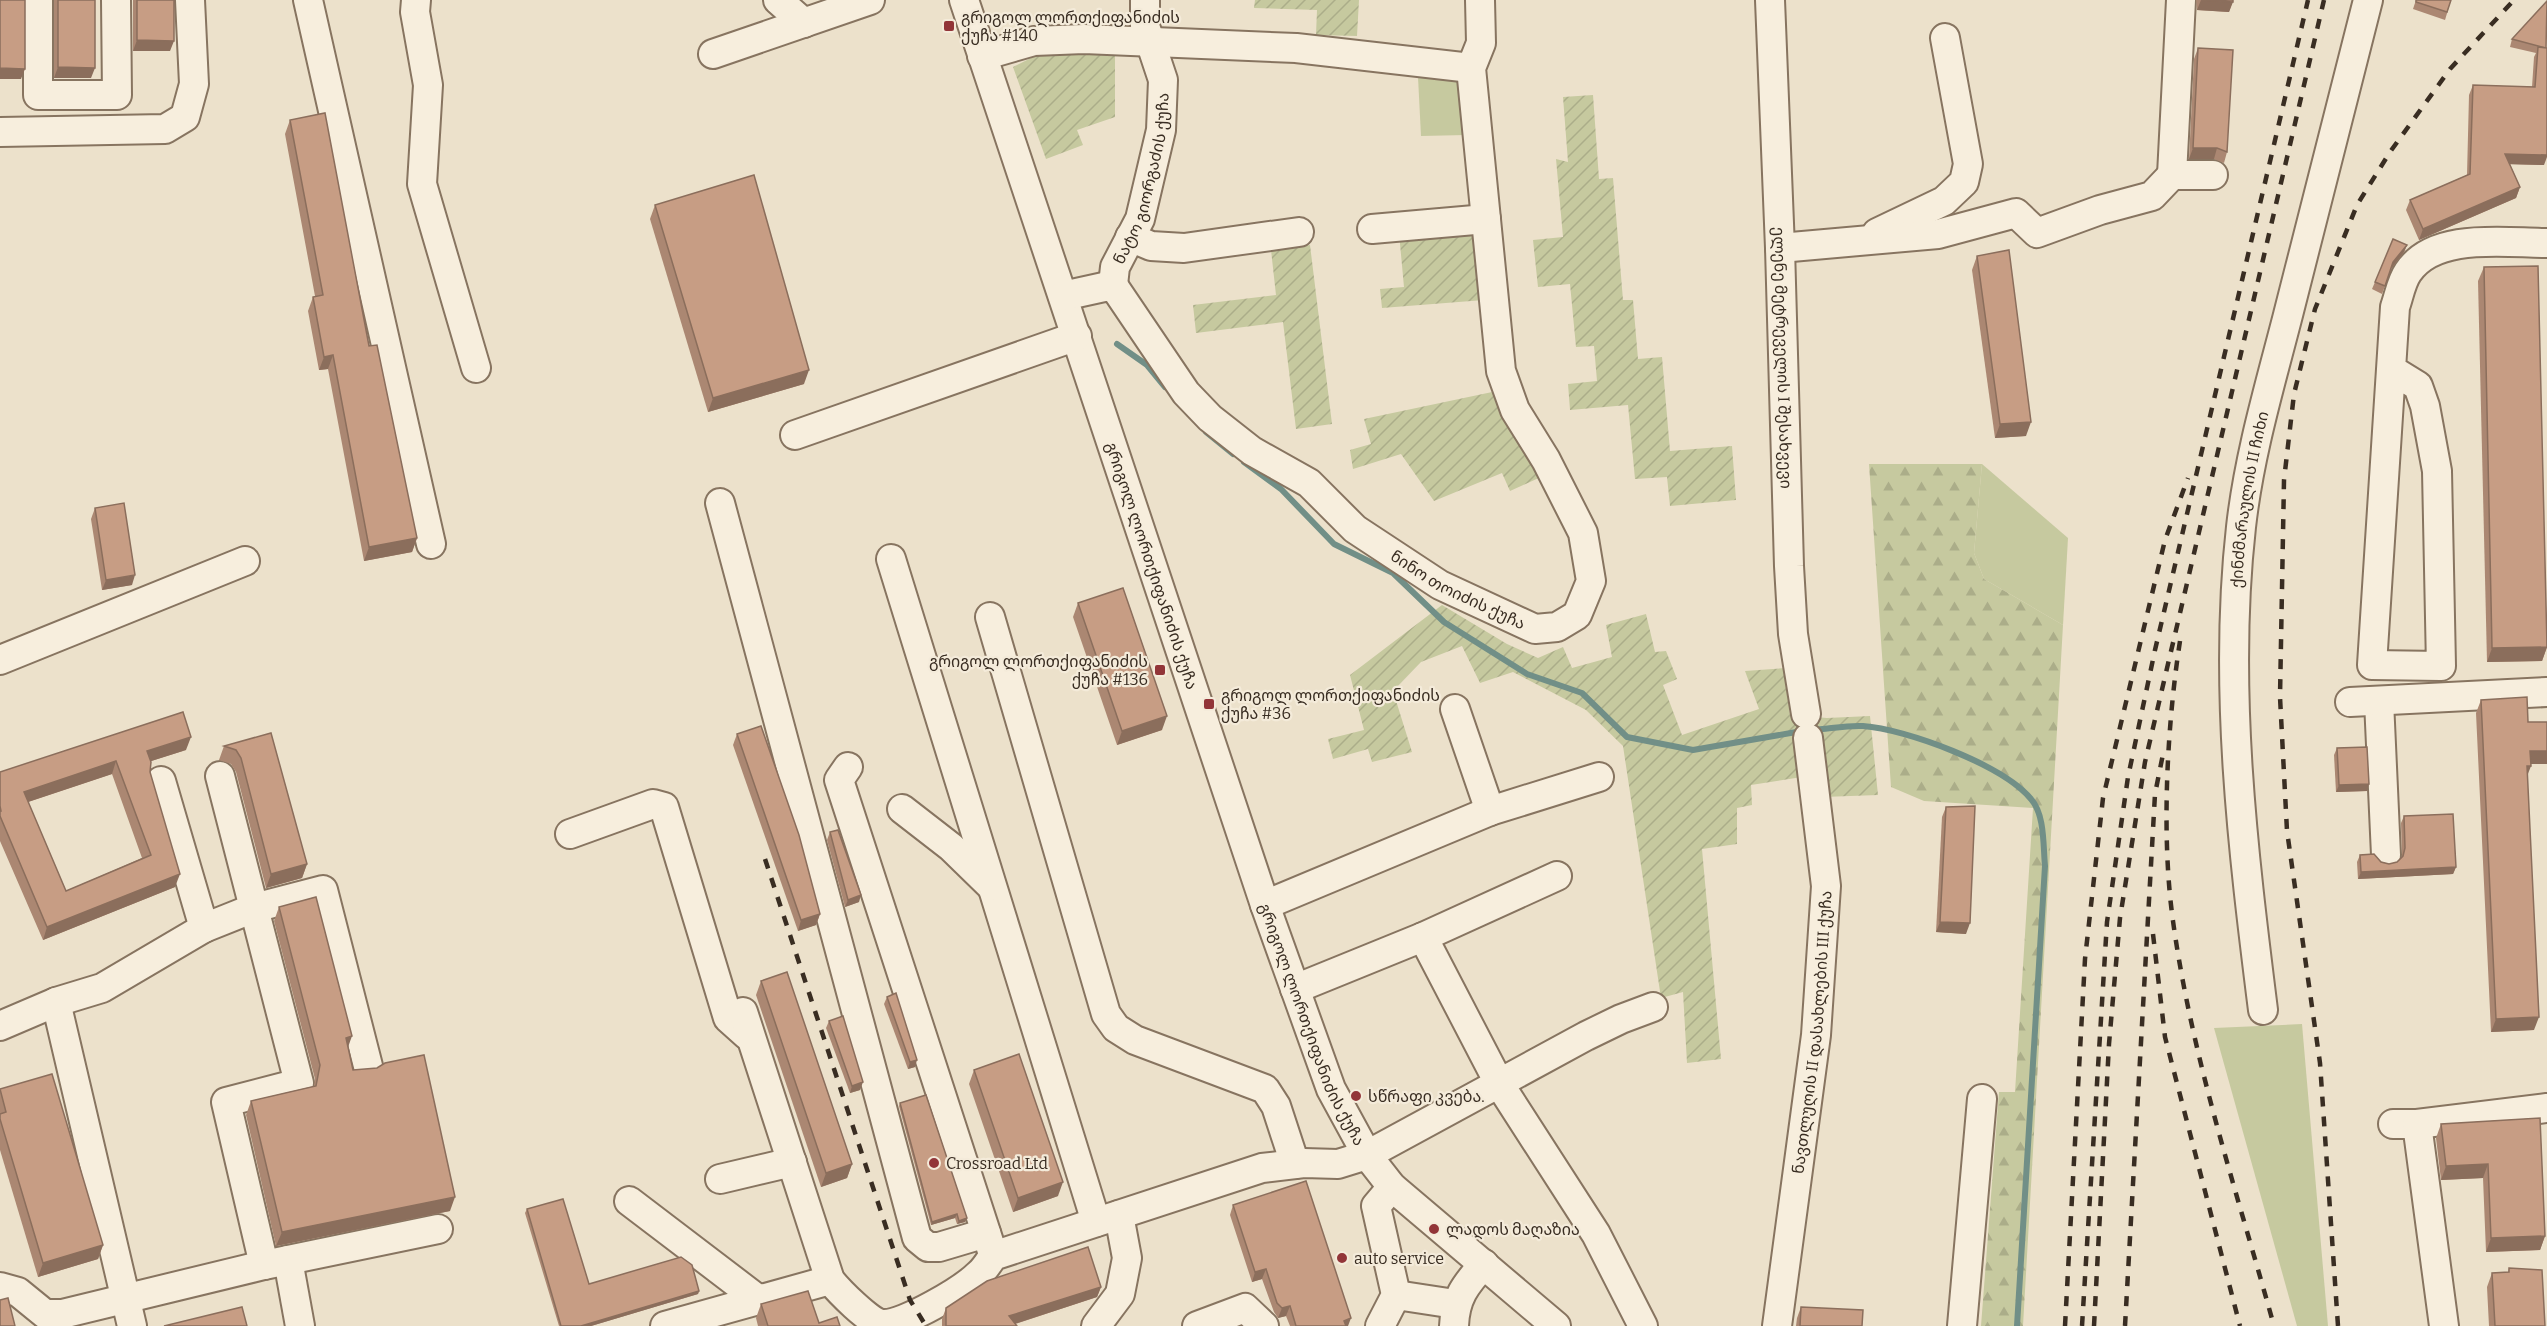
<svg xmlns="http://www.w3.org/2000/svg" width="2547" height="1326" font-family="Bitter,'Noto Sans Georgian',serif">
	<defs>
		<pattern id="forest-firs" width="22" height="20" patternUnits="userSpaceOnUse" patternTransform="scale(1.5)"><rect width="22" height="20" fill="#c6c99f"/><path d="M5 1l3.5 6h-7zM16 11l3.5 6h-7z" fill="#abad89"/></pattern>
		<pattern id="garden-furrows" width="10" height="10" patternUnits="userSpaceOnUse" patternTransform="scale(1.5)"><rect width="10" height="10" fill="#c6c99f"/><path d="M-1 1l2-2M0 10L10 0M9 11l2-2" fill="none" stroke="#abad89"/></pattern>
	</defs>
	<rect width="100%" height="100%" fill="#ece1cb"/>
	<!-- green -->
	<g fill="#c6c99f">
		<path d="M1418,77L1463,82L1466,135L1421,136Z"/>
		<path d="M1982,464L2068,538L2063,625L1984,579L1974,553Z"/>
		<path d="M2302,1024L2328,1326H2297L2214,1028Z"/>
	</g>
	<!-- forest -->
	<path fill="url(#forest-firs)" d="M1869,464H1982L1974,553L1984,579L2063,625L2023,1326H1981L1999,1092H2015L2033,808L1924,801L1891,787Z"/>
	<!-- garden -->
	<g fill="url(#garden-furrows)">
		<path d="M1255,0H1359L1357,36L1316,35L1317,10L1254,8Z"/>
		<path d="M1037,55H1115V117L1077,130L1083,145L1046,159L1013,67Z"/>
		<path d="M1593,95L1599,179L1613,178L1623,300H1633L1638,359L1662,357L1670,451L1732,446L1736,500L1670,506L1667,477L1635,479L1628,405L1570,410L1568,384L1597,381L1594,346L1576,347L1570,284L1538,287L1533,240L1563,237L1556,159L1568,162L1563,97Z"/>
		<path d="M1478,226L1484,300L1382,308L1380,289L1404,287L1399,233Z"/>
		<path d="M1310,245L1332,424L1296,429L1283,322L1196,333L1193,305L1276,295L1271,250Z"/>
		<path d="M1497,391L1543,476L1510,491L1502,473L1434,501L1401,454L1353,469L1350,450L1371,444L1364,419Z"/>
		<path d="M1442,605L1507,644L1538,658L1563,647L1572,668L1612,657L1606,625L1646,614L1655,652L1666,651L1677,679L1663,685L1682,735L1759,709L1745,671L1786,668L1790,715L1827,718L1870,716L1878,795L1823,797L1821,774L1751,785L1752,805L1737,808V844L1702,849L1721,1059L1687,1063L1683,992L1661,998L1623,746L1586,710L1513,672L1480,683L1462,646L1421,662L1393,691L1412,752L1372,762L1368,749L1333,759L1328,739L1364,730L1350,675Z"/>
	</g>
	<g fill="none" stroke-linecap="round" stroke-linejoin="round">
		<!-- stream -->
		<g stroke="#718f87" stroke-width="6">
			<path d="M1117,344L1147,365L1165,387"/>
			<path d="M1206,432L1233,454"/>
			<path d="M1244,462L1281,489L1334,544L1393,573L1444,622L1527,674L1582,693L1627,737L1693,750L1802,731"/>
			<path d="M1812,730C1829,729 1847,725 1863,726C1906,729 2003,765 2031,799C2045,815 2043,845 2045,866L2017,1326"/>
		</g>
		<defs>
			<g id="minor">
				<path d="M38,0V95H117L116,0"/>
				<path d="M308,0L431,544"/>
				<path d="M416,0L415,12L428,85L422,184L476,368"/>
				<path d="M778,0L804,23"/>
				<path id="s1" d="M964,0L1265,905L1331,1089L1367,1155L1392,1187L1556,1326"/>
				<path id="s2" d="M1770,0L1780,248L1789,566L1793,634L1806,714"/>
				<path d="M713,54L870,0"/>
				<path d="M982,56L1034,41L1084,39L1296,48L1471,68"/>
				<path d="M0,132L165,129L185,117L194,84L190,0"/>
				<path d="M2172,175L2181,0"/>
				<path d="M1372,229L1486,219"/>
				<path d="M1877,233L1944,201L1964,182L1968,164L1945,38"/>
				<path d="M1130,237L1151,246L1184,248L1299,232"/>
				<path d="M1780,248L1938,234L2016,213L2037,233L2100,210L2152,196L2172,175H2213"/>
				<path id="s3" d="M1113,285L1115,267L1140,219L1161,130L1163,80L1145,26V0"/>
				<path id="s4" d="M1063,296L1113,285L1186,393L1210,418L1252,451L1309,483L1355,529L1440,585L1535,629L1557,627L1577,615L1591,581L1583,533L1546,460L1515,410L1501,371L1471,68L1481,43L1480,0"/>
				<path d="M2392,370L2418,386L2425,406L2437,471L2441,666L2372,665L2395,307C2399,296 2401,282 2408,272C2435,232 2504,243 2547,243"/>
				<path d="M795,435L1077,336"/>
				<path d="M720,503L917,1238L928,1247H939L986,1233"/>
				<path d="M891,559L1096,1222"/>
				<path d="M990,617L1106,1014L1116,1028L1135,1040L1265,1089L1276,1106L1295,1164"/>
				<path d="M0,660L245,561"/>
				<path d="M2379,701L2386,855"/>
				<path d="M2350,702L2547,692"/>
				<path d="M1455,709L1490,811"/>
				<path d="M848,767L839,780L992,1251"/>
				<path d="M220,776L299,1083L226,1102L264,1265"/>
				<path d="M161,781L204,928"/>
				<path d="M902,809L951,847L991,886"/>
				<path d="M570,834L653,804L664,807L728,1018L747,1035"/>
				<path d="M1265,905L1490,811L1599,777"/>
				<path d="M1423,937L1500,1085L1596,1234L1643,1326"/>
				<path d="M1295,989L1423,937L1557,876"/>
				<path d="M56,1002L132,1326"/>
				<path id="s5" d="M2263,1010C2243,851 2223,687 2241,527C2249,455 2270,385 2288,315C2315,210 2342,105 2368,0"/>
				<path d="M743,1012L830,1280C839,1291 869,1322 882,1324C903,1326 964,1289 979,1274C985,1269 989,1262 993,1256L1262,1168L1304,1163L1338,1164L1367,1155L1586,1036L1621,1019L1653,1007"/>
				<path d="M0,1026L56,1002L102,988L204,928L254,908L323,890L368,1066"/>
				<path d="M2393,1124H2417L2547,1108"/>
				<path d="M2417,1124L2444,1326"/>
				<path d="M720,1179L792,1162"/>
				<path d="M629,1201L759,1300"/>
				<path d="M288,1260L300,1326"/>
				<path d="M0,1287L18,1292L45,1314H62L264,1265L438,1229"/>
				<path d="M1396,1295L1455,1304"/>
				<path d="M665,1326L830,1280"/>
				<path d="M1096,1326L1120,1294L1127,1258L1119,1215"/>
				<path d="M1197,1326L1245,1308L1264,1326"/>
				<path d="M1380,1326L1396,1295L1376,1206L1392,1187"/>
				<path d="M1454,1326C1455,1298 1465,1285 1484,1264"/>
				<path id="s6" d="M1777,1326L1816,1035L1826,886L1808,738"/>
				<path d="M1962,1326L1982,1099"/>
			</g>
		</defs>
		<!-- minor casing -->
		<use href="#minor" stroke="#877460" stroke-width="32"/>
		<!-- minor -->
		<use href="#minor" stroke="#f7eedd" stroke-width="28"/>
		<!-- rail -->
		<g stroke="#392d22" stroke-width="4.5" stroke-dasharray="10 10" stroke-linecap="butt">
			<path d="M2180,641C2167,725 2161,836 2173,921C2192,1059 2237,1192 2274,1326"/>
			<path d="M765,859L910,1300L926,1326"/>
			<path d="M2153,934L2165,1037L2240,1326"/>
			<path d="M2065,1326L2085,959L2103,798L2165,540L2188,478"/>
			<path d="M2082,1326L2107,922L2128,777L2155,650L2308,0"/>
			<path d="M2094,1326L2109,1044L2120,918L2145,762L2324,0"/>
			<path d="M2125,1326L2155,794L2164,749"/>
			<path d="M2338,1326L2320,1063L2287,831L2280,697L2284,480L2294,394L2315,309L2357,205L2390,152L2450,69L2514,0"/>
		</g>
	</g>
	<!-- wall -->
	<g fill="#ab8772" fill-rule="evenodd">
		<path d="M54,0H95L91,78H54Z"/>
		<path d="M133,0H174L170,51H133Z"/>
		<path d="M2196,0H2233L2229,12L2197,10Z"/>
		<path d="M2416,0H2451L2445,20L2413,9Z"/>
		<path d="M2512,39L2546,48L2544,165L2510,164L2520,187L2516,198L2419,240L2406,210L2410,200L2467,175L2469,95L2473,85L2532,87L2534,57L2536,53L2510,47Z"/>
		<path d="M2198,48L2227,152L2224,163L2214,159H2189L2194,59Z"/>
		<path d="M290,120L369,346L417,538L412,552L364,561L328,369L319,370L308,311L313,297L315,296L285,134Z"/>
		<path d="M655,205L804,384L708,412L650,219Z"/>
		<path d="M2407,245L2404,252L2391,269L2382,294L2372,289L2375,282Z"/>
		<path d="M1977,256L2026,436L1995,438L1972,270Z"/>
		<path d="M2484,267L2547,647L2542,661L2487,662L2478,281Z"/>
		<path d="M95,508L132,585L102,590L91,519Z"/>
		<path d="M1078,603L1162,730L1117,745L1073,617Z"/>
		<path d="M2481,700L2528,722H2547V764H2530L2527,775L2534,1030L2491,1032L2476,713Z"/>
		<path d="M271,733L307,864L302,878L266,888L236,772L231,764L219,760L224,746Z"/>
		<path d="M737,734L820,914L816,925L798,931L733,745Z"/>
		<path d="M2337,748L2367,791L2336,792L2334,755Z"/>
		<path d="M186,750L151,761L150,772L175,887L43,940L0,841V772ZM112,774L142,858L66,891L28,802Z"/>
		<path d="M1946,807L1966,934L1936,932L1942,817Z"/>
		<path d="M2404,816L2456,867L2453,874L2358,879L2357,862L2360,855L2389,864L2397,862L2402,857L2401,823Z"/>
		<path d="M830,832L859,902L845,907L827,840Z"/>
		<path d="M279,907L348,1047L353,1070L450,1211L276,1246L246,1115L251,1101L314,1086L315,1079L274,921Z"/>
		<path d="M761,981L852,1164L847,1178L821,1187L756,995Z"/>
		<path d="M887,997L915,1067L908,1069L884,1004Z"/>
		<path d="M829,1021L860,1090L850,1093L826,1028Z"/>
		<path d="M974,1070L1058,1196L1013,1212L969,1084Z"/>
		<path d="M0,1089L103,1245L98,1259L38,1277L0,1150Z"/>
		<path d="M900,1103L967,1218L965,1222L957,1224L955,1218L931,1225L899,1106Z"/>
		<path d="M2540,1118L2545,1236L2540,1250L2486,1252L2483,1178L2441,1180L2436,1138L2441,1124Z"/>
		<path d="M1233,1205L1348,1326H1290L1286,1316L1278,1318L1274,1312L1262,1279L1252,1282L1230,1215Z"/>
		<path d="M527,1209L589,1284L699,1291L698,1294L591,1326H559L525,1213Z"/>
		<path d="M2509,1268L2545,1326H2489L2487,1287L2492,1273L2508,1272Z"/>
		<path d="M1101,1287L1097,1297L1015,1324L1017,1326H942V1319L946,1308Z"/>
		<path d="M761,1304L819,1323L840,1326H758L756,1318Z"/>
		<path d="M1801,1307L1862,1326H1796L1797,1318Z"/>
	</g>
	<!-- shaded-wall -->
	<g fill="#8b6e5c">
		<path d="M2201,0L2233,2L2229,12L2197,10Z"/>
		<path d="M137,40L174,41L170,51H133Z"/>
		<path d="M58,67L95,68L91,78H54Z"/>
		<path d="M0,68L25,69L21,79H0Z"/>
		<path d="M2193,148H2217L2214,159H2189Z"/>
		<path d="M2505,154L2547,155V157L2544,165L2502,164Z"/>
		<path d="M2520,187L2516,198L2419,240L2423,229Z"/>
		<path d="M2407,245L2404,252L2391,269L2393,262Z"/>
		<path d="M333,355L328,369L319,370L324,357Z"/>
		<path d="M809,370L804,384L708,412L713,398Z"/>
		<path d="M2031,422L2026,436L1995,438L2000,424Z"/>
		<path d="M417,538L412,552L364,561L369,547Z"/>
		<path d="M135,575L132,585L102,590L106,580Z"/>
		<path d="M2547,647L2542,661L2487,662L2492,648Z"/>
		<path d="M1167,716L1162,730L1117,745L1122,731Z"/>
		<path d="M191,737L186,750L142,764L147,751Z"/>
		<path d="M2530,751H2547V764H2525Z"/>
		<path d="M116,761L112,774L19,805L24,792Z"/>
		<path d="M2527,766H2531L2526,779Z"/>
		<path d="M2369,784L2367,791L2336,792L2339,785Z"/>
		<path d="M307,864L302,878L266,888L271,874Z"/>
		<path d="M2456,867L2453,874L2358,879L2361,872Z"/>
		<path d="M180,874L175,887L43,940L47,927Z"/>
		<path d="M861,895L859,902L845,907L848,900Z"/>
		<path d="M820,914L816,925L798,931L801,920Z"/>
		<path d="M1940,922L1970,923L1966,934L1936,932Z"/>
		<path d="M2539,1017L2534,1030L2491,1032L2496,1019Z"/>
		<path d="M352,1036L347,1050L346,1038Z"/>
		<path d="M917,1060L915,1067L908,1069L910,1062Z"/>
		<path d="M863,1082L860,1090L850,1093L852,1086Z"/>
		<path d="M852,1164L847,1178L821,1187L826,1173Z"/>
		<path d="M2488,1164L2483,1178L2441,1180L2446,1166Z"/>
		<path d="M1063,1182L1058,1196L1013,1212L1018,1198Z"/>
		<path d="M455,1197L450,1211L276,1246L282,1232Z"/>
		<path d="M957,1214L955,1218L931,1225L932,1222Z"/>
		<path d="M967,1218L965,1222L957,1224L959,1221Z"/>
		<path d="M2545,1236L2540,1250L2486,1252L2491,1238Z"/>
		<path d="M103,1245L98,1259L38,1277L43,1263Z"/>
		<path d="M1266,1269L1262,1279L1252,1282L1255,1272Z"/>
		<path d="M1101,1287L1097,1297L1008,1326L1009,1316Z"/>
		<path d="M699,1291L698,1294L591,1326H581Z"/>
		<path d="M1290,1306L1286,1316L1278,1318L1282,1308Z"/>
		<path d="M1351,1318L1348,1326H1342L1344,1321Z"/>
	</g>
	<!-- building -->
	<g fill="#c79d84" stroke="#8b6e5c" stroke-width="1.5" fill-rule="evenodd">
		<path d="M0,0H25V69L0,68Z"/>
		<path d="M58,0H95V68L58,67Z"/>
		<path d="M137,0H174V41L137,40Z"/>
		<path d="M2203,0H2233V2Z"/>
		<path d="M2416,0H2451L2447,12L2416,2Z"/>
		<path d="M2547,1L2546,48L2512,39Z"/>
		<path d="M2538,47L2547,48V155L2505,154L2520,187L2423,229L2410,200L2470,174L2473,85L2535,87Z"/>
		<path d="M2198,48L2233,50L2227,152L2217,148H2193Z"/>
		<path d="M325,113L369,346L377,345L417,538L369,547L333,355L324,357L313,297L323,295L290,120Z"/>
		<path d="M754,175L809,370L713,398L655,205Z"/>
		<path d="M2393,239L2407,245L2393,262L2385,286L2375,282Z"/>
		<path d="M2009,250L2031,422L2000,424L1977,256Z"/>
		<path d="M2538,266L2547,647L2492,648L2484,267Z"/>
		<path d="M124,503L135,575L106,580L95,508Z"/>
		<path d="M1123,588L1167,716L1122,731L1078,603Z"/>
		<path d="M2527,697L2528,722H2547V751H2530L2531,766H2527L2539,1017L2496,1019L2481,700Z"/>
		<path d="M183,712L191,737L147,751L151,762L150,772L180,874L47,927L0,816V811H1L0,806V772ZM116,761L151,855L66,891L24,792Z"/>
		<path d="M761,726L799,835L820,914L801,920L737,734Z"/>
		<path d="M271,733L307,864L271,874L241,758L236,750L224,746Z"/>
		<path d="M2367,747L2369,784L2339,785L2337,748Z"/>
		<path d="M1975,806L1970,923L1940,922L1946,807Z"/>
		<path d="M2453,814L2456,867L2361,872L2360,855L2374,854L2381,862L2389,864L2397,862L2403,856L2405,848L2404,816Z"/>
		<path d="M838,830L861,895L848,900L830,832Z"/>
		<path d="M316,897L352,1036L346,1038L353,1070L377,1068L385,1063L424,1055L455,1197L282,1232L251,1101L316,1086L320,1065L279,907Z"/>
		<path d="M787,972L852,1164L826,1173L761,981Z"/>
		<path d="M896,993L917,1060L910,1062L887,997Z"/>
		<path d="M843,1016L863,1082L852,1086L829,1021Z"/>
		<path d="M1019,1054L1063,1182L1018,1198L974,1070Z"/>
		<path d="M52,1074L103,1245L43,1263L0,1119V1114L6,1112L0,1089Z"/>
		<path d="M926,1095L967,1218L959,1221L957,1214L932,1222L900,1103Z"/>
		<path d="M2540,1118L2545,1236L2491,1238L2488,1164L2446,1166L2441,1124Z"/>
		<path d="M1306,1181L1351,1318L1344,1321L1346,1326H1296L1290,1306L1282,1308L1277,1303L1266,1269L1255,1272L1233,1205Z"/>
		<path d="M563,1199L589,1284L681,1257L692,1265L699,1291L581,1326H561L527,1209Z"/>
		<path d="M1088,1247L1101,1287L1009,1316L1017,1326H946V1308L987,1281Z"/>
		<path d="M2509,1268L2542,1270L2545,1326H2495L2492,1273L2509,1272Z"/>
		<path d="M808,1291L819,1323L837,1317L840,1326H768L761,1304Z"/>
		<path d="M8,1298L15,1326H0V1300Z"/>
		<path d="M242,1307L247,1326H164Z"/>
		<path d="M1801,1307L1863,1310L1862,1326H1800Z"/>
	</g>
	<!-- markers -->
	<g fill="#923538" stroke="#f4ebda" stroke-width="2">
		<rect x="943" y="20" width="12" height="12" rx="3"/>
		<rect x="1154" y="664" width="12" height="12" rx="3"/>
		<rect x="1203" y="698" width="12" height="12" rx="3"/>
		<circle cx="1356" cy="1096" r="6"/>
		<circle cx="934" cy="1163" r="6"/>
		<circle cx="1434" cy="1229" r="6"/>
		<circle cx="1342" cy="1258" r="6"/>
	</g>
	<g text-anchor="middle" stroke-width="4.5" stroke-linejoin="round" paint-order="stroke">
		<!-- poi labels -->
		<g font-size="16" fill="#392d22" stroke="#f4ebda" text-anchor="start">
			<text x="961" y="23">გრიგოლ ლორთქიფანიძის<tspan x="961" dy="18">ქუჩა #140</tspan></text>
			<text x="1148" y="667" text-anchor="end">გრიგოლ ლორთქიფანიძის<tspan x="1148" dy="18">ქუჩა #136</tspan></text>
			<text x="1221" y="701">გრიგოლ ლორთქიფანიძის<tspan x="1221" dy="18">ქუჩა #36</tspan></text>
			<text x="1368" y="1102">სწრაფი კვება.</text>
			<text x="946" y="1169">Crossroad Ltd</text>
			<text x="1446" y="1235">ლადოს მაღაზია</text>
			<text x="1354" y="1264">auto service</text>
		</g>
		<!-- street labels -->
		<g font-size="16" fill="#392d22" stroke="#f4ebda">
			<text dy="6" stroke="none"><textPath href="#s3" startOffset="112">ნატო გიორგაძის ქუჩა</textPath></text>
			<text dy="6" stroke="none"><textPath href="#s2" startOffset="358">ელენე მეტრეველის I შესახვევი</textPath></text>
			<text dy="6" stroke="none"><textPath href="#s5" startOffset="513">ქინძმარაულის II ჩიხი</textPath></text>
			<text dy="6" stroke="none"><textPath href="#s1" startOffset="596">გრიგოლ ლორთქიფანიძის ქუჩა</textPath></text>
			<text dy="6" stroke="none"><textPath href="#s4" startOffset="520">ნინო თოიძის ქუჩა</textPath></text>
			<text dy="6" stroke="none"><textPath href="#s1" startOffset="1082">გრიგოლ ლორთქიფანიძის ქუჩა</textPath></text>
			<text dy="6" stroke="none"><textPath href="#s6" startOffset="296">ნავთლუღის II დასახლების III ქუჩა</textPath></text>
		</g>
	</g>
</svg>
